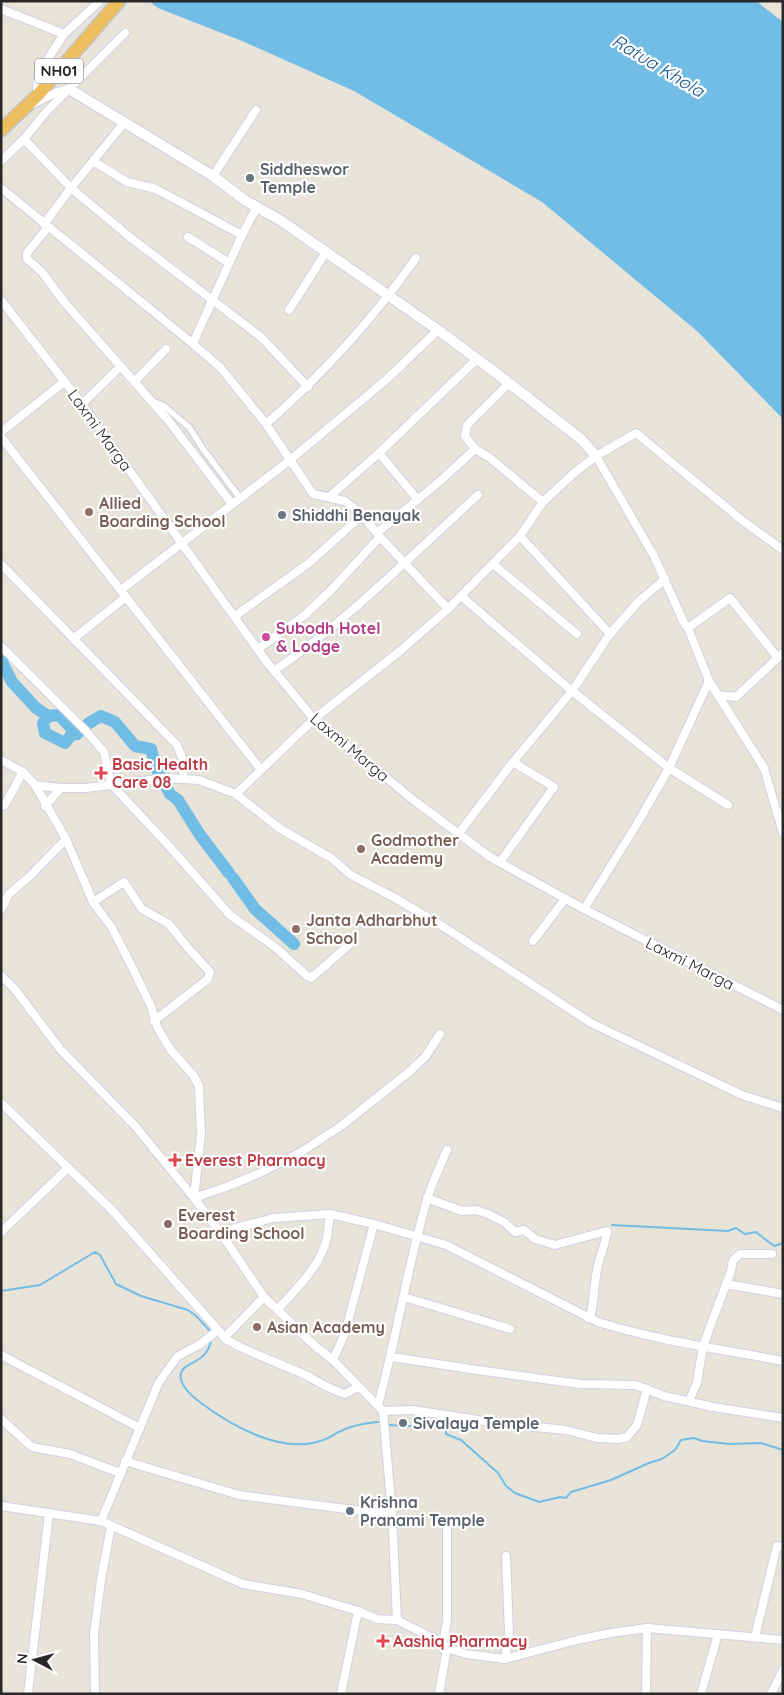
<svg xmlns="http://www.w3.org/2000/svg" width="784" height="1695" font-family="Quicksand,sans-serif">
	<rect width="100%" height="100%" fill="#e9e4da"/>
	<!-- water -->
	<path fill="#72bde6" d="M149,1H756L783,22V419L697,331L542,202L354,91L242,41L158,8Z"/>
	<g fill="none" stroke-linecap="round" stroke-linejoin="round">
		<!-- stream -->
		<g stroke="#72bde6" stroke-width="2">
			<path d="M612,1225L728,1231L736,1228L745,1234L756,1232L774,1246L783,1243"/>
			<path d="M1,1291L40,1285L95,1252L100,1255L116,1284L141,1296L188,1310L196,1316L211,1332"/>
			<path d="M211,1341C206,1364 185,1361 181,1373C178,1384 193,1397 201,1403C232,1426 281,1454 320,1441C328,1439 334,1434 341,1431C353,1425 365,1423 378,1422"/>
			<path d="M389,1425L432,1427L446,1429V1434L461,1440L498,1473L506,1486L515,1493L539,1502L560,1497L566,1498L571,1492L611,1480L649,1463L662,1459L675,1450L681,1440L694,1438L702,1441L729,1444L761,1443L783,1450"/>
		</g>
		<!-- river -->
		<g stroke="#72bde6" stroke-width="12">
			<path d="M1,660L12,682L36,708L48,716L59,715L77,734L89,723L101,716L115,722L135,746L151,749L157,770L170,794L178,800L200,835L229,873"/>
			<path d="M48,716L43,723L45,733L65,743L71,735L77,734"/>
			<path d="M233,878L255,909L294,944"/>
		</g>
		<defs>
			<path id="pedestrian" d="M152,401L164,406L189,427L203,449L240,498"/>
			<g id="minor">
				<path d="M1,9L64,34"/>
				<path d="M37,96L38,74L64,34L100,1"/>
				<path d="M33,104L57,92L69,89"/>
				<path d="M24,139L71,188L131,238L261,337L308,387"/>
				<path d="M1,161L24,139L47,111L125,33"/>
				<path d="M93,161L127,182L156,189L242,235"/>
				<path d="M213,176L256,110"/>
				<path d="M1,188L181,334L220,367L266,424L313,494L345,501L362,515L380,537L448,609"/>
				<path d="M44,224L71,188L124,123"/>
				<path d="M48,227L27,253V259L42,272L65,303L168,420L232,504"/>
				<path d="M188,237L229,263"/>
				<path d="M1,300L82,404L266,661L314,719L416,802L490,857L584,909L783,1010"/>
				<path d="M289,310L326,252"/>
				<path d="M193,343L242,235L257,207"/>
				<path d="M135,381L166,349"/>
				<path d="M509,383L467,425L465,436L475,449L490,458L543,502"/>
				<path d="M82,404L120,367"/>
				<path d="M266,424C322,375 373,319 416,258"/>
				<path d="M1,432L64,382"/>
				<path d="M1,437L261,770"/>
				<path d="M379,453L418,500"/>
				<path d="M596,456L654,556L684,623L688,628L709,681L764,768L783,833"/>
				<path d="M329,497L379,453L477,359"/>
				<path d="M377,533L439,482L475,449"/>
				<path d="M520,536L610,634"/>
				<path d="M1,564L177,745L184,763L183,779"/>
				<path d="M493,564L577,634"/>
				<path d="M121,590L290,460L386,380L438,330"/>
				<path d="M461,596L572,691L669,768L728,805"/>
				<path d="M235,616L309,563L362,515"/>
				<path d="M688,628L730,598L778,658"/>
				<path d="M73,639L126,597"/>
				<path d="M1,646L86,731L104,752L111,784L169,846L230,915L275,947L306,975L311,978L350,944"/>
				<path d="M258,649L305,615L332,589L380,537"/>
				<path d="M274,671C348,620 412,555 478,495"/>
				<path d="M718,695L736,697L783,653"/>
				<path d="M1,760L23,772L35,785L42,786L61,788H86L166,778L199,780L236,794L279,828L331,858L351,875L395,898L447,929L591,1023L742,1095L783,1108"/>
				<path d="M513,762L572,691L610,634L638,602L665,579"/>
				<path d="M35,785L66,839L93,902L112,928L131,965L151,1006L157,1027L170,1049L193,1075L199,1086L201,1134L194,1198L229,1186L260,1173L301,1152L341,1126L409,1072L425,1057L440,1034"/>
				<path d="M236,794L314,719L400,651L448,609L520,536L543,502L574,473L596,456L636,433L743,521L783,550"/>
				<path d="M1,806H4L23,772"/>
				<path d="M45,806L61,788"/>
				<path d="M459,833L513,762L554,787L500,862"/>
				<path d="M93,902L124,882L142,909L169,924L188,948L210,972L208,979L154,1021"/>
				<path d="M1,909L9,894L29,877L66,839"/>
				<path d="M584,909L637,824L669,768L709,681"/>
				<path d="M533,941L565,899"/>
				<path d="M1,976L14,988L60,1049L136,1127L194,1198L220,1232L264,1297L315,1346L333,1360L383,1411L392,1513L397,1620"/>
				<path d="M1,1103L112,1210L227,1340C250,1353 275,1362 299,1372C315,1379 328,1389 345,1394L358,1387"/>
				<path d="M427,1198L462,1211L476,1210L488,1214L504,1222L515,1232L524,1230L535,1239L555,1245L607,1231C606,1245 599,1256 597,1270C594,1285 594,1300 591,1314L588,1318"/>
				<path d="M1,1232L68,1168"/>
				<path d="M220,1232L273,1218L330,1214L374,1224L446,1245L598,1322C658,1341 721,1349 783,1361"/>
				<path d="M726,1284L783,1294"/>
				<path d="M404,1297L510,1329"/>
				<path d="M278,1309C297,1288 320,1267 327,1238C328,1230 329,1222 330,1214"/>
				<path d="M224,1338L264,1297"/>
				<path d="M1,1355L140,1428"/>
				<path d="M391,1357L484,1371L580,1384L636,1385L664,1396L713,1407L783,1418"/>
				<path d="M333,1360L345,1333L374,1224"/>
				<path d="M689,1401L697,1383L703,1346L731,1271L733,1260L740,1254H772"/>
				<path d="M378,1405C397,1337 407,1267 427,1200C432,1183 440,1166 447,1150"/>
				<path d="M383,1411L413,1410L497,1423L566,1430L597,1438L619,1439L627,1437L637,1425L647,1389"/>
				<path d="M1,1419L32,1447L70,1454L120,1473"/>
				<path d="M125,1461L239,1495L354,1510L392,1513"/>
				<path d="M1,1506L101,1521L243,1584L302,1594L358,1611L377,1619L397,1620L443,1643L447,1648L466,1654L505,1659L577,1640L611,1633L647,1628L783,1640"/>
				<path d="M101,1521L159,1382L178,1356L199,1345L218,1330"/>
				<path d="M755,1637L777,1546L783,1547"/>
				<path d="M443,1643L447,1621V1523"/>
				<path d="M505,1659L509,1633L506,1556"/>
				<path d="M28,1694L49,1513"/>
				<path d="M95,1694L94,1634L101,1580L111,1526"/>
				<path d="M341,1694L358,1611"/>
				<path d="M439,1694L447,1648"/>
				<path d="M646,1694L647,1628"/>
				<path d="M701,1694L718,1634"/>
				<path d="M771,1694L783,1670"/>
			</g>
			<path id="tertiary" d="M69,89L213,176L246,201L280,220L438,330L496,373L581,439L596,456"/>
			<path id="trunk" d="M1,130L37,96L119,1"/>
		</defs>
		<!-- pedestrian casing -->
		<use href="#pedestrian" stroke="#cfd1e0" stroke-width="8"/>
		<!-- minor casing -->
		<use href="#minor" stroke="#cfd1e0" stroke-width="10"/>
		<!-- tertiary casing -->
		<use href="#tertiary" stroke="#cfd1e0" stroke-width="12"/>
		<!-- trunk casing -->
		<use href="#trunk" stroke="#c3c3c3" stroke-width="15"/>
		<!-- pedestrian -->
		<use href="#pedestrian" stroke="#fff" stroke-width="5.5"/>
		<!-- minor -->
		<use href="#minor" stroke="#fff" stroke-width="8"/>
		<!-- tertiary -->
		<use href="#tertiary" stroke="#fff" stroke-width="10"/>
		<!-- trunk -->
		<use href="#trunk" stroke="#edbe5e" stroke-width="12"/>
	</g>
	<!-- markers -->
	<g fill="#6b7280" stroke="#fff" stroke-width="2">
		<circle cx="250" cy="178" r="5"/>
		<circle cx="282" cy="515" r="5"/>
		<circle cx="403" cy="1423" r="5"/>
		<circle cx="350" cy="1511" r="5"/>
	</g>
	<g fill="#8d6e63" stroke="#fff" stroke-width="2">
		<circle cx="89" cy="512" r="5"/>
		<circle cx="361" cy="849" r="5"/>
		<circle cx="296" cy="929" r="5"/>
		<circle cx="168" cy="1224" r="5"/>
		<circle cx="257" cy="1327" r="5"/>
	</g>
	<circle fill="#d1479c" stroke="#fff" stroke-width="2" cx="266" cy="637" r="5"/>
	<g fill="#e0444e" stroke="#fff" stroke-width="2">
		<path d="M98.5 765.5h5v5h5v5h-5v5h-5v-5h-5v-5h5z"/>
		<path d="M172.5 1152.5h5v5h5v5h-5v5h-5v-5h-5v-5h5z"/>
		<path d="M380.5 1633.5h5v5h5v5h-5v5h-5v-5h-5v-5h5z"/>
	</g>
	<g text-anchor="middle" stroke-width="4.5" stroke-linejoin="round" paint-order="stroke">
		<!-- shield labels -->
		<rect fill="#fff" stroke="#686868" stroke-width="1" x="35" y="58.5" width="48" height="25" rx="4"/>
		<g font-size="15" font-weight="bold" fill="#282828">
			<text x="59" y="76">NH01</text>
		</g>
		<!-- worship labels -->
		<g font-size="16" font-weight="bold" fill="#5b616d" stroke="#fff" text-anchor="start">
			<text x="260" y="175">Siddheswor<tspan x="260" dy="18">Temple</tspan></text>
			<text x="292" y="521">Shiddhi Benayak</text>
			<text x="413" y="1429">Sivalaya Temple</text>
			<text x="360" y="1508">Krishna<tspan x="360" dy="18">Pranami Temple</tspan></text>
		</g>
		<!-- street labels -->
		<g font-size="16" fill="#282828" stroke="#fff">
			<text transform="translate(100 430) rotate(54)" y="6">Laxmi Marga</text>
			<text transform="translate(350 747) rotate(40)" y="6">Laxmi Marga</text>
			<text transform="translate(690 963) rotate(27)" y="6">Laxmi Marga</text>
		</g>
		<!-- education labels -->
		<g font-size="16" font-weight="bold" fill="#785e54" stroke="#fff" text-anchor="start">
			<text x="99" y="509">Allied<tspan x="99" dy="18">Boarding School</tspan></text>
			<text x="371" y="846">Godmother<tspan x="371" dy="18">Academy</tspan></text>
			<text x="306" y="926">Janta Adharbhut<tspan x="306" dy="18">School</tspan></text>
			<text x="178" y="1221">Everest<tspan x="178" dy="18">Boarding School</tspan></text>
			<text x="267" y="1333">Asian Academy</text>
		</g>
		<!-- hotel labels -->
		<g font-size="16" font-weight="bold" fill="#b23c85" stroke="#fff" text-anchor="start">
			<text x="276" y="634">Subodh Hotel<tspan x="276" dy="18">&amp; Lodge</tspan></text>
		</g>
		<!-- health labels -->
		<g font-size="16" font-weight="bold" fill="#be3a42" stroke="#fff" text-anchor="start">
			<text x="112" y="770">Basic Health<tspan x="112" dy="18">Care 08</tspan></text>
			<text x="185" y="1166">Everest Pharmacy</text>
			<text x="393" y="1647">Aashiq Pharmacy</text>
		</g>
		<!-- water labels -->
		<g font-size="18" font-style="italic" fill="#155a8e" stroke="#fff">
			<text transform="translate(658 66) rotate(31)" y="6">Ratua Khola</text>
		</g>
	</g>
	<!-- border -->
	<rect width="784" height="1695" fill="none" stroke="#282828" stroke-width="5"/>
	<!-- north arrow -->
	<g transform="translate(35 1660) rotate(276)" stroke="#ffffff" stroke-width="4" paint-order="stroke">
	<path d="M0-4L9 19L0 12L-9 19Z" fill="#282828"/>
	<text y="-8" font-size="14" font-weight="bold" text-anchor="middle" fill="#282828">N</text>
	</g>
</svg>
